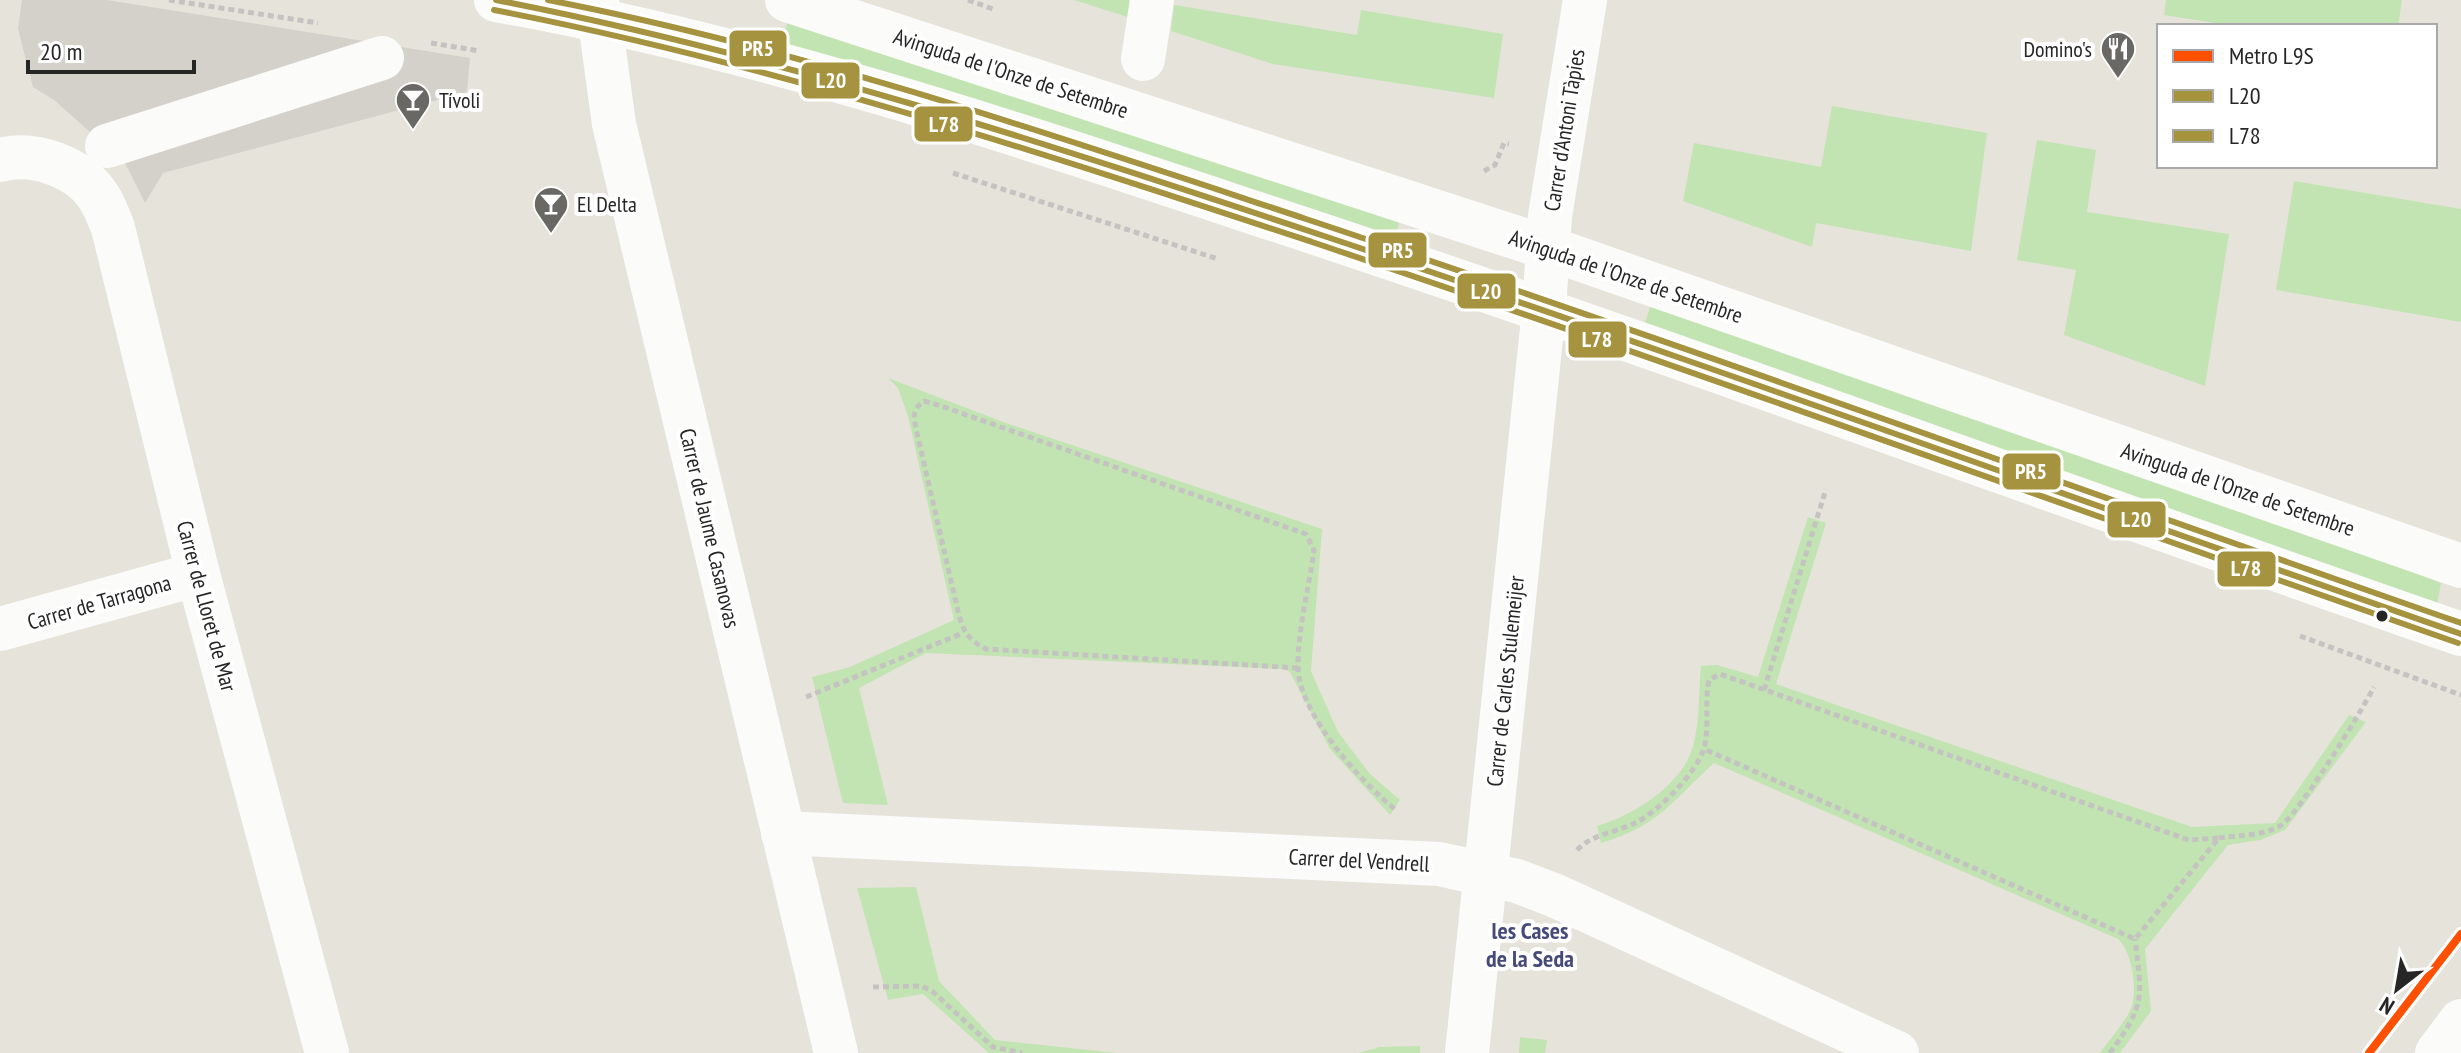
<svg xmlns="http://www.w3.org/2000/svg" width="2461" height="1053" font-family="'PT Sans Narrow',sans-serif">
	<rect width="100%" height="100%" fill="#e6e3db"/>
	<!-- green -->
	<g fill="#c2e4b2">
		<path d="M1074,0H1133L1131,18Z"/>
		<path d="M2166,0H2402L2398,26H2234L2164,15Z"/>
		<path d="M1174,5L1357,35L1361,10L1503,34L1494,98L1273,64L1171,31Z"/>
		<path d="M788,21L1400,220L1394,241L782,42Z"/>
		<path d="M1832,106L1987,133L1971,251L1816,223L1812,247L1683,201L1694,143L1821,167Z"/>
		<path d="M2037,140L2096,150L2087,212L2229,234L2205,386L2064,335L2076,270L2017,260Z"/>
		<path d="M2294,181L2461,209V322L2276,290Z"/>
		<path d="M1651,305L2239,506L2441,583L2437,604L1644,325Z"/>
		<path d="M888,378L1006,423L1322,529L1311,671L1338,732L1370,774L1400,800L1390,815L1330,749L1290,672L1284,669L926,653L859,688L888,805L843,803L812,677L850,667L954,620L908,416L898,388Z"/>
		<path d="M1808,517L1826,523L1776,684L2192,827L2275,823L2349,715L2366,722L2285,830L2260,840L2228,845L2145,949L2151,1011L2120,1053H2100C2110,1039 2122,1026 2130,1011C2139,993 2132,951 2118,939L1714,763C1672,801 1659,826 1601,843L1597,826C1630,816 1667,794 1686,763C1701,738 1698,695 1701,666L1717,665L1758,677Z"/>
		<path d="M916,887L939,981L995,1040L1117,1053H989L923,994L888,1000L857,888Z"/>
		<path d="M1520,1037L1547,1040L1545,1053H1519Z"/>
		<path d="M1420,1046V1053H1358L1380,1047Z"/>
	</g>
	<!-- plaza -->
	<path fill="#d4d1ca" d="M22,0H107L470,58L467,92L163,173L145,203L125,163L54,100L33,87L18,29Z"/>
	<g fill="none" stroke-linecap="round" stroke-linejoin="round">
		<!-- path -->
		<g stroke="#c4c3c2" stroke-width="5" stroke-dasharray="6 4" stroke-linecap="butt">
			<path d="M169,0L318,23"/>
			<path d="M968,0L993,9"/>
			<path d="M431,43L480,51"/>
			<path d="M1484,171L1495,165L1504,143L1509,144"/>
			<path d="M953,173L1218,259"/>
			<path d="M2300,636L2461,695"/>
			<path d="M1298,668L986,649C967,639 963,631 958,611L917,433C914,418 911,410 924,401L941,406L1306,534L1314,550C1309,588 1298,628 1298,666C1298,713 1361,782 1396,810"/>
			<path d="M1764,690L1826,489"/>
			<path d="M806,697L963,633"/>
			<path d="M2219,838C2238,835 2263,836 2280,826C2298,816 2362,710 2374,687"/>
			<path d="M1577,850C1593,834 1613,833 1633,824C1656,814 1697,773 1704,748C1710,727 1704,702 1709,680L1720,674L2189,840L2219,838L2135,939L1704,749"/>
			<path d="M873,987L921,986L932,991L993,1047L1022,1053"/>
			<path d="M2110,1053C2146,1003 2142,999 2135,939"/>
		</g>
		<!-- street -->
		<g stroke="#fbfbfa" stroke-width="44">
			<path d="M597,0L614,124L836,1053"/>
			<path d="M1143,59L1152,0"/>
			<path d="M107,146L382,58"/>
			<path d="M0,160C34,151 81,167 100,199C105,207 109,218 113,228L198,574L327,1053"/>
			<path d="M0,629L198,574"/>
			<path d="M783,833L1439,864L1517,881L1556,896L1897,1053"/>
			<path d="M1467,1053L1544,309L1550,216L1585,0"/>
			<path d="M2437,1053L2461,1021"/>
		</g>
		<!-- secondary -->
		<g stroke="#fbfbfa" stroke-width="44">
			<path d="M496,0C756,46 1005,130 1255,213C1660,346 2059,495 2461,634"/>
			<path d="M787,0L1548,248L2461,566"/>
		</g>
		<defs>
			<path id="bus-1" d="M496,0C779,55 1051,145 1324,236C1705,363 2082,502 2461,634"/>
			<path id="bus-2" d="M494,10C773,64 1042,153 1312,242C1696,371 2076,510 2458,643"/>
			<path id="bus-3" d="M548,0C806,50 1056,136 1306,219C1693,348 2076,489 2461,623"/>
		</defs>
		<!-- bus-1 casing -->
		<use href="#bus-1" stroke="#fff" stroke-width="12"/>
		<!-- bus-2 casing -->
		<use href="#bus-2" stroke="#fff" stroke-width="12"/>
		<!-- bus-3 casing -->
		<use href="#bus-3" stroke="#fff" stroke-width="12"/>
		<!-- bus-1 -->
		<use href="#bus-1" stroke="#a5933f" stroke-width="6"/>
		<!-- bus-2 -->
		<use href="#bus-2" stroke="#a5933f" stroke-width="6"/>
		<!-- bus-3 -->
		<use href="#bus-3" stroke="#a5933f" stroke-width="6"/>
		<defs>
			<path id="metro-1" d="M2369,1053L2461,934"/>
		</defs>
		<!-- metro-1 casing -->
		<use href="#metro-1" stroke="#fff" stroke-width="14"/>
		<!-- metro-1 -->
		<use href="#metro-1" stroke="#fe5000" stroke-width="8"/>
	</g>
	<!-- icons -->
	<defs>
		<symbol id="restaurant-pin" viewBox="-11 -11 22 30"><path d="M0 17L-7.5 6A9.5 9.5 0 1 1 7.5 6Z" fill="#696865" stroke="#fff"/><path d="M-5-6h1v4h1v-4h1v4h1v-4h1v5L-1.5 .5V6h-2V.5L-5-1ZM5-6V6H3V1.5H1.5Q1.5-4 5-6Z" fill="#fff"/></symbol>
		<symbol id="bar-pin" viewBox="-11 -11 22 30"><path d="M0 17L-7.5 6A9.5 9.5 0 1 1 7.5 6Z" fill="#696865" stroke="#fff"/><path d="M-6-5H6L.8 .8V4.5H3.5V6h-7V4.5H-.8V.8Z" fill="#fff"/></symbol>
	</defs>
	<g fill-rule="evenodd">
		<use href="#restaurant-pin" x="2098" y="29" width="40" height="54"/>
		<use href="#bar-pin" x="393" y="80" width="40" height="54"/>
		<use href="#bar-pin" x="531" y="184" width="40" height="54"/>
	</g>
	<!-- markers -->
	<circle fill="#262626" stroke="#fff" stroke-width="3" cx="2382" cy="616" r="7"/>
	<g text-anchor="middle" stroke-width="8" stroke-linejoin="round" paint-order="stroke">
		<!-- poi labels -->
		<g font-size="22" fill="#262626" stroke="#fff" text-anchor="start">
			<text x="2092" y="57" text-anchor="end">Domino's</text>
			<text x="439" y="108">Tívoli</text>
			<text x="577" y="212">El Delta</text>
		</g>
		<!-- street labels -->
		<g font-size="22" fill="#262626" stroke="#fff">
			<text transform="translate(1011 73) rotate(18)" y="8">Avinguda de l'Onze de Setembre</text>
			<text transform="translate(1564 130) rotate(-81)" y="8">Carrer d'Antoni Tàpies</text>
			<text transform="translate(1626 276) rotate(19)" y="8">Avinguda de l'Onze de Setembre</text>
			<text transform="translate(2238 489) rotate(19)" y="8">Avinguda de l'Onze de Setembre</text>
			<text transform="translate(710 528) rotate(77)" y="8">Carrer de Jaume Casanovas</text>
			<text transform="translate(99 602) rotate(-16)" y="8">Carrer de Tarragona</text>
			<text transform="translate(207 606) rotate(75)" y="8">Carrer de Lloret de Mar</text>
			<text transform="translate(1505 681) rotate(-84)" y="8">Carrer de Carles Stulemeijer</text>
			<text transform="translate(1359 860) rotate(3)" y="8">Carrer del Vendrell</text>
		</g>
		<!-- neighbourhood labels -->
		<g font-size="24" font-weight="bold" fill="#464a78" stroke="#fff">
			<text x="1530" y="939">les Cases<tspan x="1530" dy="28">de la Seda</tspan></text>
		</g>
	</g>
	<g stroke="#fff" stroke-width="3">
		<rect x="728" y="29" width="60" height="39" rx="8" fill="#a5933f"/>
		<rect x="800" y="61" width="61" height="39" rx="8" fill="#a5933f"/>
		<rect x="913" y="105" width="61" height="38" rx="8" fill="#a5933f"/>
		<rect x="1367" y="231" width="61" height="38" rx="8" fill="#a5933f"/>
		<rect x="1456" y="272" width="61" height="38" rx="8" fill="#a5933f"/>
		<rect x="1567" y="320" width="61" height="39" rx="8" fill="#a5933f"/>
		<rect x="2001" y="452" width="61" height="39" rx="8" fill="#a5933f"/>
		<rect x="2106" y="500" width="61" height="39" rx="8" fill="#a5933f"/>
		<rect x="2216" y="550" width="61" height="38" rx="8" fill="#a5933f"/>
	</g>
	<g font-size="22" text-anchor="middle" font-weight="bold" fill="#fff">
		<text x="758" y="56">PR5</text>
		<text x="831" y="88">L20</text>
		<text x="944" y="132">L78</text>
		<text x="1398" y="258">PR5</text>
		<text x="1486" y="299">L20</text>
		<text x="1597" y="347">L78</text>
		<text x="2031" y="479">PR5</text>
		<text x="2136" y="527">L20</text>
		<text x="2246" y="576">L78</text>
	</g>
	<!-- legend -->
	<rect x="2157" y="24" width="280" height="144" fill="#ffffff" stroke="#a8a8a8" stroke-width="2"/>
	<rect x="2173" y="50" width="40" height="12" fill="#fe5000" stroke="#a8a8a8" stroke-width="2"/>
	<text x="2229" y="64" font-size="24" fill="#262626">Metro L9S</text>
	<rect x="2173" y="90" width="40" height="12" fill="#a5933f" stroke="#a8a8a8" stroke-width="2"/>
	<text x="2229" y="104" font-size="24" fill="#262626">L20</text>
	<rect x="2173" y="130" width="40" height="12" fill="#a5933f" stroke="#a8a8a8" stroke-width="2"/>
	<text x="2229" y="144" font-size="24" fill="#262626">L78</text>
	<!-- north arrow -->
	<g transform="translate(2397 989) rotate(211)" stroke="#ffffff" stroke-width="6" paint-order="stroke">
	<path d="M0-6L14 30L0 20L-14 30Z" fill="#262626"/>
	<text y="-12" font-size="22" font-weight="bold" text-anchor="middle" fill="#262626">N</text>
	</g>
	<!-- scale -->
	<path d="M28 60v12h166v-12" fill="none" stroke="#262626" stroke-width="4"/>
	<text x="40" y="60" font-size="24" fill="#262626" stroke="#ffffff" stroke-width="6" paint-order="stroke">20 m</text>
</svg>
